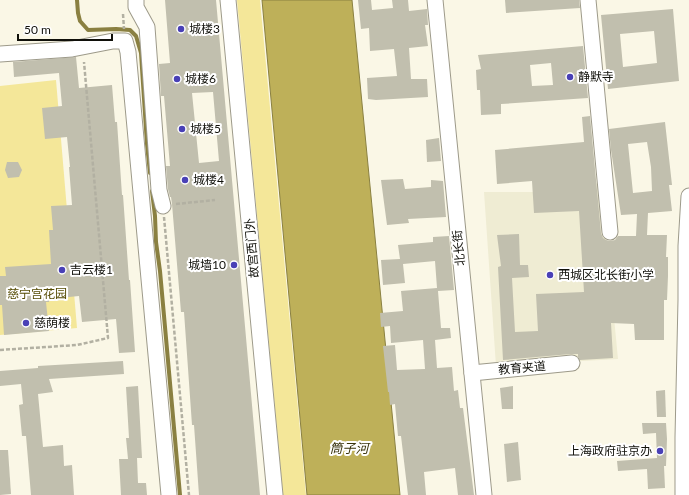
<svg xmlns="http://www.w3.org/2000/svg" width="689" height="495" font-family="Lato,'Noto Sans SC',sans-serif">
	<rect width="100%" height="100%" fill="#faf7e6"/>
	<!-- built -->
	<path fill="#efecd3" d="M601,183L618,359L496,366L484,192H561L560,187Z"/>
	<!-- green -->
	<g fill="#f4e799">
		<path d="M237,0H260L306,495H283Z"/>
		<path d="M56,80L77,328L0,335V86Z"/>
	</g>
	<!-- water -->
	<path fill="#beb059" stroke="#8a8041" d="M262,0H352L400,495H307Z"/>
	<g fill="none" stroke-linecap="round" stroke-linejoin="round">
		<!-- stream -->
		<g stroke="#8a8041" stroke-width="4">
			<path d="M77,0L78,13L80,21L88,30L116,29L130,30L136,36L141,53L147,144L150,173"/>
			<path d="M152,191L155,216L156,242L160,271L180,495"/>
		</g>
	</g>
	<!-- building -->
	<g fill="#c1bfae" fill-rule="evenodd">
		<path d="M165,0H216L260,495H199L194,425H192L184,312H181L172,204L171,197H170L168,189L166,166H170L164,96H161L159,64L170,63ZM213,92L219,161L199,163L192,93Z"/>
		<path d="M358,0H371L372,10L393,8L392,0H408L409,11L427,9L428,25H425L428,46L409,48L411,79H427L428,97L376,100L368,99L367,78L397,76L394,49L370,51L369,28L361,29Z"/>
		<path d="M505,0H579L580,8L506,13Z"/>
		<path d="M673,9L679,81L608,89L601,15ZM654,31L657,63L623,67L620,34Z"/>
		<path d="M583,46L588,98L501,104V114L481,115L480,90H477L476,70L481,69L478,55ZM551,63L553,85L532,86L530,65Z"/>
		<path d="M76,57L79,88L112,85L115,122H117L122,195H123L129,280H130L135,352L119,353L116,319L82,322L79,296L49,299V302H46L49,331L4,335L2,305H0V276H6L5,267L51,264L49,230H53L51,206L72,205L69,167H70L67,137L45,139L42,108L62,106L59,73L14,77L13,62Z"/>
		<path d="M590,116L601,233L603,238L606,240L610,241L615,240L618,236H636L637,214L621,215L611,150L609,129L665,122L672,185H669L672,211L648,213L647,235H667L666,257H668V276L667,300H664V340H635L634,324L611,323L613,358L580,360L578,357V354H571L503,360L498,267L501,266L497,235L519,234L520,265H528L529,277L512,278L515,332L538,331L536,294L584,292L579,211L534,213L532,181L497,184L495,150L584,142L582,117ZM647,142L651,167L652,191L633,193L628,144Z"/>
		<path d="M439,138L441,161L427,162L426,140Z"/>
		<path d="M7,162H18L22,170L19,177L8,178L5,170Z"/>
		<path d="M403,179L405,189L431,187V180L443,181L446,217L408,219L409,223L387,225L381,180Z"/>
		<path d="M449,236L454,290L438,291L441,328H450L451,338L435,340L437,368L452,367L454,391L458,390L460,408H463L474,495H458L455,468L424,472L426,495H408L401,436H398L395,404L390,405L389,392H388L383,346L395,345L397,370L425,369L423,340L391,343L390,326L381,327L380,313L403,311L401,291L437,288L435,261L403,264L405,283L383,285L381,260L400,259L398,245L433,242V237Z"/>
		<path d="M123,361L124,374L49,379L53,392L38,394L43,447L63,445L64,466L72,465L74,495H31L26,436H22L19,405L23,404L21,384L0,386V371L38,368V366Z"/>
		<path d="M138,386L142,458H137L138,483H146L147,495H121L119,459H128L126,438H129L126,387Z"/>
		<path d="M513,386V409H502L500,388Z"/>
		<path d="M665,390L666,417H657L656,391Z"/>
		<path d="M642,423H666L667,439L666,466H664L665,488L648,489L647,469L618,471L617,461L657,458L656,433L643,434Z"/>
		<path d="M518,442L521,480L507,482L504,444Z"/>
		<path d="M0,450H8L11,494L0,495Z"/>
	</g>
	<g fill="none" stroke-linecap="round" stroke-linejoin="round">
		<defs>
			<g id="minor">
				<path d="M136,0V7L147,27L159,190L163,206"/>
				<path d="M228,0L275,495"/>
				<path d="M435,0L484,495"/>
				<path d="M588,0L610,232"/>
				<path d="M0,54L72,49L113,41H125L128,52L169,495"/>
				<path d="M472,373L572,363"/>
				<path d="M683,495V437L686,300V246L689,196"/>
			</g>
		</defs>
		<!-- minor casing -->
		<use href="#minor" stroke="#9d9a8a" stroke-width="17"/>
		<!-- path -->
		<g stroke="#b2b0a2" stroke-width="2.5" stroke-dasharray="4 2" stroke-linecap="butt">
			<path d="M123,14L124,29"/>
			<path d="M176,204L215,200"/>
			<path d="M164,217L189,495"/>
			<path d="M0,350L77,345L108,338L84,62"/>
		</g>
		<!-- minor -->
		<use href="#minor" stroke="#fff" stroke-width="15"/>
	</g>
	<!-- markers -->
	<g fill="#4940b6" stroke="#fff" stroke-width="1.5">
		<circle cx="181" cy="29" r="4"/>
		<circle cx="570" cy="77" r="4"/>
		<circle cx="177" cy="79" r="4"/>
		<circle cx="182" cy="129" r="4"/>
		<circle cx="185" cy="180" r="4"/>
		<circle cx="234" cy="265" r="4"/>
		<circle cx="62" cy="270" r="4"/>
		<circle cx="550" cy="275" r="4"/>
		<circle cx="26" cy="323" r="4"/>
		<circle cx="660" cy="451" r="4"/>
	</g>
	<g text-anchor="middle" stroke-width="4" stroke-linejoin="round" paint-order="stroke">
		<!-- poi labels -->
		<g font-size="12" fill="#10100a" stroke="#fff" text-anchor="start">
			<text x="189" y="33">城楼3</text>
			<text x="578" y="81">静默寺</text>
			<text x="185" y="83">城楼6</text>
			<text x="190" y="133">城楼5</text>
			<text x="193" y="184">城楼4</text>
			<text x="226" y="269" text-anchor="end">城墙10</text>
			<text x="70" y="274">吉云楼1</text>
			<text x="558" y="279">西城区北长街小学</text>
			<text x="34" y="327">慈荫楼</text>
			<text x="652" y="455" text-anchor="end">上海政府驻京办</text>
		</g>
		<!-- street labels -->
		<g font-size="12" fill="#10100a" stroke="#fff">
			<text transform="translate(252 248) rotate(-95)" y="4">故宫西门外</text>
			<text transform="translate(459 248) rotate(-96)" y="4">北长街</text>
			<text transform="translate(522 368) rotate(-5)" y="4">教育夹道</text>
		</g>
		<!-- park labels -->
		<g font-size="12" fill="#554b03" stroke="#fff">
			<text x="37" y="298">慈宁宫花园</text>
		</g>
		<!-- water labels -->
		<g font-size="13" font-style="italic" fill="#39330c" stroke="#fff">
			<text x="349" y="453">筒子河</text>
		</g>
	</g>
	<!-- scale -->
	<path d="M18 34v6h94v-6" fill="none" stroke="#10100a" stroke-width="2"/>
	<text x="24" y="34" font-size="12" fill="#10100a" stroke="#ffffff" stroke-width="3" paint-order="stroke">50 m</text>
</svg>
